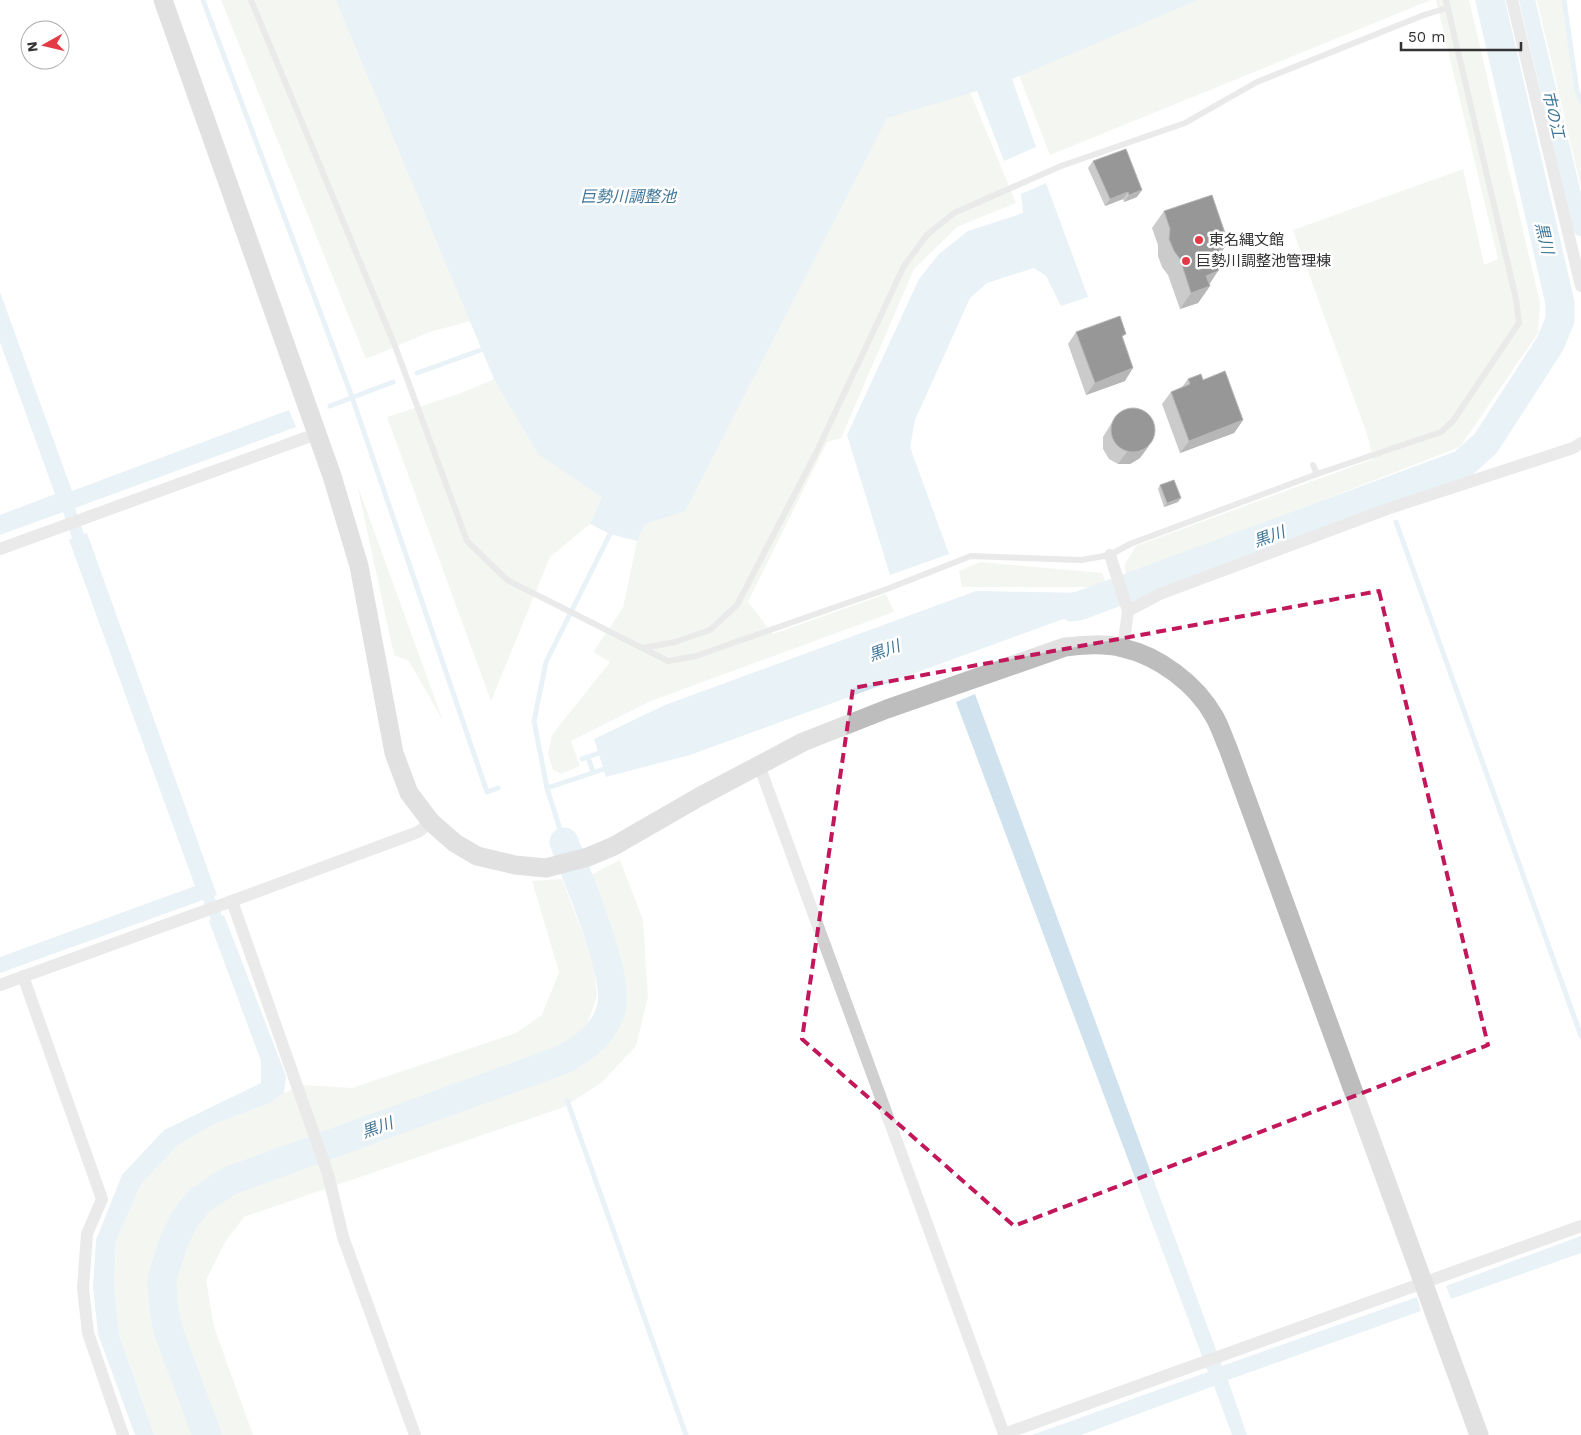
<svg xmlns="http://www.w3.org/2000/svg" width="1581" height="1435" font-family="'Work Sans','Noto Sans JP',sans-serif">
	<rect width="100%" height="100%" fill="#fff"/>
	<!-- green -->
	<g fill="#e6ecdf">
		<path d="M221,0H591L521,316L470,321L430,332L366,359Z"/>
		<path d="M1138,0H1431L1050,155L1019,75L1134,27Z"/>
		<path d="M1436,0H1469L1540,303L1538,333L1460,447L1127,576L1124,566L1136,546L1373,459L1368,437L1293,230L1463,169L1484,265L1498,259Z"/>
		<path d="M1537,0H1564L1577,91L1581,101V188Z"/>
		<path d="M970,92L1016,203L957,227L914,269L841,438L827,442L748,602L773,634L886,594L894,612L651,701L571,741L580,766L561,774L553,770L548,754L552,735L610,662L593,652L623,608L637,541L645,524L602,497L590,524L550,557L491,701L387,417L459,394L494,379L540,342L887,117Z"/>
		<path d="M357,484L443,721L409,661L394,655Z"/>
		<path d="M980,562L1102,573L1105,581L1092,587H962L959,571Z"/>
		<path d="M620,860L643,920L648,997L636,1046L602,1082L564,1107L244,1217L225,1242L206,1280L214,1327L253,1435H214L173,1321L171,1277L190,1225L229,1190L572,1069L609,1031L618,997L615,962L587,877Z"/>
		<path d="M562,879L593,961L597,995L586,1029L552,1056L220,1175L184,1203L160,1241L150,1284L157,1326L197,1435H154L119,1335L114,1285L116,1241L141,1184L178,1145L214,1124L267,1104L284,1093L305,1085L352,1088L516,1033L542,1015L559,972L532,881Z"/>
	</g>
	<!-- water -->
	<g fill="#cfe2ee">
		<path d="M336,0H1198L1012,79L1036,147L1004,161L977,91L887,118L685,511L645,524L637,541L610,534L590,524L602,497L538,454L494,379Z"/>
		<path d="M1046,183L1088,297L1061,306L1046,276L1034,268L987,283L970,298L915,420L910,447L949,554L890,575L847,435L919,279L939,254L968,231L1023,213L1021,194Z"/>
		<path d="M0,292L72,491L289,410L296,427L75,508L84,534L87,533L217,895L214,896L222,916L224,915L286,1076L284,1093L267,1104L214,1124L178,1145L141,1184L116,1241L114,1285L119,1335L154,1435H135L98,1334L93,1286L96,1240L122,1175L164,1130L261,1083V1061L209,921L211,920L203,900L0,973V957L195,886L69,540L72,538L63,512L0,535V515L55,494L0,342Z"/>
		<path d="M1105,589L1113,601L690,755L606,777L594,739L665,705L976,591L1092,593Z"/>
		<path d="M975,694L1222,1366L1417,1297L1421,1311L1228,1380L1247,1435H1232L1214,1386L1081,1435H1032L1208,1372L956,702Z"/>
		<path d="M1581,1236V1253L1451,1299L1446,1286Z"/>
	</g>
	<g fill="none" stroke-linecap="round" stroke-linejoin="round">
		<!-- stream -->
		<g stroke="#cfe2ee" stroke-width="5">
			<path d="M203,0L352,397L487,792L498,788"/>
			<path d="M1564,0L1577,91L1581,101"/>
			<path d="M417,373L481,350"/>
			<path d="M330,406L393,382"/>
			<path d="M1396,522L1581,1036"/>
			<path d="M588,757L593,772"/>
			<path d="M582,759L599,753"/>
			<path d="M547,788L534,721L546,662L610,534"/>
			<path d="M564,842L547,788L604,769"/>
			<path d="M567,1100L686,1435"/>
		</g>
		<!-- canal -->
		<path stroke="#cfe2ee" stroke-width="16" d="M1527,0L1581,228"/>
		<!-- river -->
		<g stroke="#cfe2ee" stroke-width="29">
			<path d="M1072,607L1079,606L1463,464L1486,443L1550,344L1560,320V303L1490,0"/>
			<path d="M207,1435L168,1330L163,1303L162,1279L172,1246L184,1220L200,1200L229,1181L562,1060C584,1048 603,1035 611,1010C621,977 577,877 564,842"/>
		</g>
		<!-- lane -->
		<g stroke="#d0d0d0" stroke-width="6">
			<path d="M251,0L395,346L467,541L507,580L668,661L696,656L887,589L971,556L1081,560L1110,555L1130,544L1317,474L1441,432L1453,421L1519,323L1516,299L1446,0"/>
			<path d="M1313,465L1317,474"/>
			<path d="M643,648L675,642L710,630L737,605L817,451L904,266L927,235L954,213L1061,166L1185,123L1257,82L1424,15L1447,8"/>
		</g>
		<!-- street -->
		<g stroke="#d0d0d0" stroke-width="12">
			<path d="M1512,0L1581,286"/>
			<path d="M0,549L316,434"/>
			<path d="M1110,555L1128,611"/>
			<path d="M1123,648L1128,611L1160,594L1393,507L1573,448L1581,443"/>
			<path d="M759,765L1004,1434L1581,1226"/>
			<path d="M232,901L418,832L431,822"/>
			<path d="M23,976L102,1199L87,1234L83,1288L88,1333L123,1435"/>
			<path d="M0,985L232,901L328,1174L343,1237L415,1435"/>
		</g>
		<!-- secondary -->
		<path stroke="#bdbdbd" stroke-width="19" d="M163,0L332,476L359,566L394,753L409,793L431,822L455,843L477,856L515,865L546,868L588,857L614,846L699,797L803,742L887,709L1065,647C1084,645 1104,643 1123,648C1159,656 1196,684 1214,716C1220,726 1223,737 1228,748L1479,1435"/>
	</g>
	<!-- wall -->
	<g fill="#8c8c8c">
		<path d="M1093,161L1137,197L1124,202L1123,199L1105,206L1088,168Z"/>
		<path d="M1164,211L1228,242L1220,254L1209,284L1210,286L1198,303L1180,309L1168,275L1162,267L1158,256V245L1152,228Z"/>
		<path d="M1076,332L1123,339L1125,381L1086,395L1068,344Z"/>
		<path d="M1188,379L1203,380L1243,420L1234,433L1180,453L1162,404L1171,392L1182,387Z"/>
		<path d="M1117,414L1140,458L1130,464H1118L1109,459L1103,449V437Z"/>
		<path d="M1160,485L1178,502L1164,507L1158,489Z"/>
	</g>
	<!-- shaded-wall -->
	<g fill="#5f5f5f">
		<path d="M1142,190L1137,197L1124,202L1129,195Z"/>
		<path d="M1128,192L1123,199L1105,206L1110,199Z"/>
		<path d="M1228,242L1217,259L1218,246Z"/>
		<path d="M1218,271L1207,288L1210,286L1198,303L1180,309L1191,293L1206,276Z"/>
		<path d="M1133,368L1125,381L1086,395L1095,383Z"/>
		<path d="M1243,420L1234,433L1180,453L1189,441Z"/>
		<path d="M1149,446L1140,458L1130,464H1118L1127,452Z"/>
		<path d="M1181,498L1178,502L1164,507L1167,503Z"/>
	</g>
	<!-- building -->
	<g fill="#1a1a1a" stroke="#5f5f5f">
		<path d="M1126,149L1142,190L1129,195L1128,192L1110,199L1093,161Z"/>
		<path d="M1212,195L1228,242L1218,246L1223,261L1218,271L1206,276L1210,286L1191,293L1180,259L1174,251L1169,239L1170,229L1164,211Z"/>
		<path d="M1120,316L1126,334L1122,336L1133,368L1095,383L1076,332Z"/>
		<path d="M1225,371L1243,420L1189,441L1171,392L1190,384L1188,379L1201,374L1203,380Z"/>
		<circle cx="1133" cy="430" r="22"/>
		<path d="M1174,480L1181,498L1167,503L1160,485Z"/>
	</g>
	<!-- marked area -->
	<path d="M0 0H1581V1435H0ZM1379,591L1488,1045L1014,1226L802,1039L853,688Z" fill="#fff" fill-opacity=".55" fill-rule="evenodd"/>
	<path fill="none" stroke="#c2185b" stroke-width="4" stroke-dasharray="10 6" stroke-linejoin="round" d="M1379,591L1488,1045L1014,1226L802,1039L853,688Z"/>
	<!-- markers -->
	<g fill="#e63946" stroke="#fff" stroke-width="2">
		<circle cx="1199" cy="240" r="5"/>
		<circle cx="1186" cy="261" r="5"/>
	</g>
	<g text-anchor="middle" stroke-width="5" stroke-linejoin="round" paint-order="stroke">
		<!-- poi labels -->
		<g font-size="15" fill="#333" stroke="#fff" text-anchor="start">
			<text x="1209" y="245">東名縄文館</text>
			<text x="1196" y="266">巨勢川調整池管理棟</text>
		</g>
		<!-- water labels -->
		<g font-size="16" font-style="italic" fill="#3f7597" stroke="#fff">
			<text transform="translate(1554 114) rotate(77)" y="6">市の江</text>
			<text x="628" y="202">巨勢川調整池</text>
			<text transform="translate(1545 238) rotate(77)" y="6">黒川</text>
			<text transform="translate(1269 536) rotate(-20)" y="6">黒川</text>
			<text transform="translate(884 650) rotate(-20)" y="6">黒川</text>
			<text transform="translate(377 1127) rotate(-20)" y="6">黒川</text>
		</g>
	</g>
	<!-- north arrow -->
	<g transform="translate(45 45) rotate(262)"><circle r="24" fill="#ffffff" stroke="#adadad"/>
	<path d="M0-4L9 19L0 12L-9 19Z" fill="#e63946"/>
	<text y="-8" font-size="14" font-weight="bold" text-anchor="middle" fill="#333333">N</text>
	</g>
	<!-- scale -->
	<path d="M1401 42v8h120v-8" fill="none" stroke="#333333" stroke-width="2.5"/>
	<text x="1408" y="42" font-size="15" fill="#333333" stroke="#ffffff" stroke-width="4" paint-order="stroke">50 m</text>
</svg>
